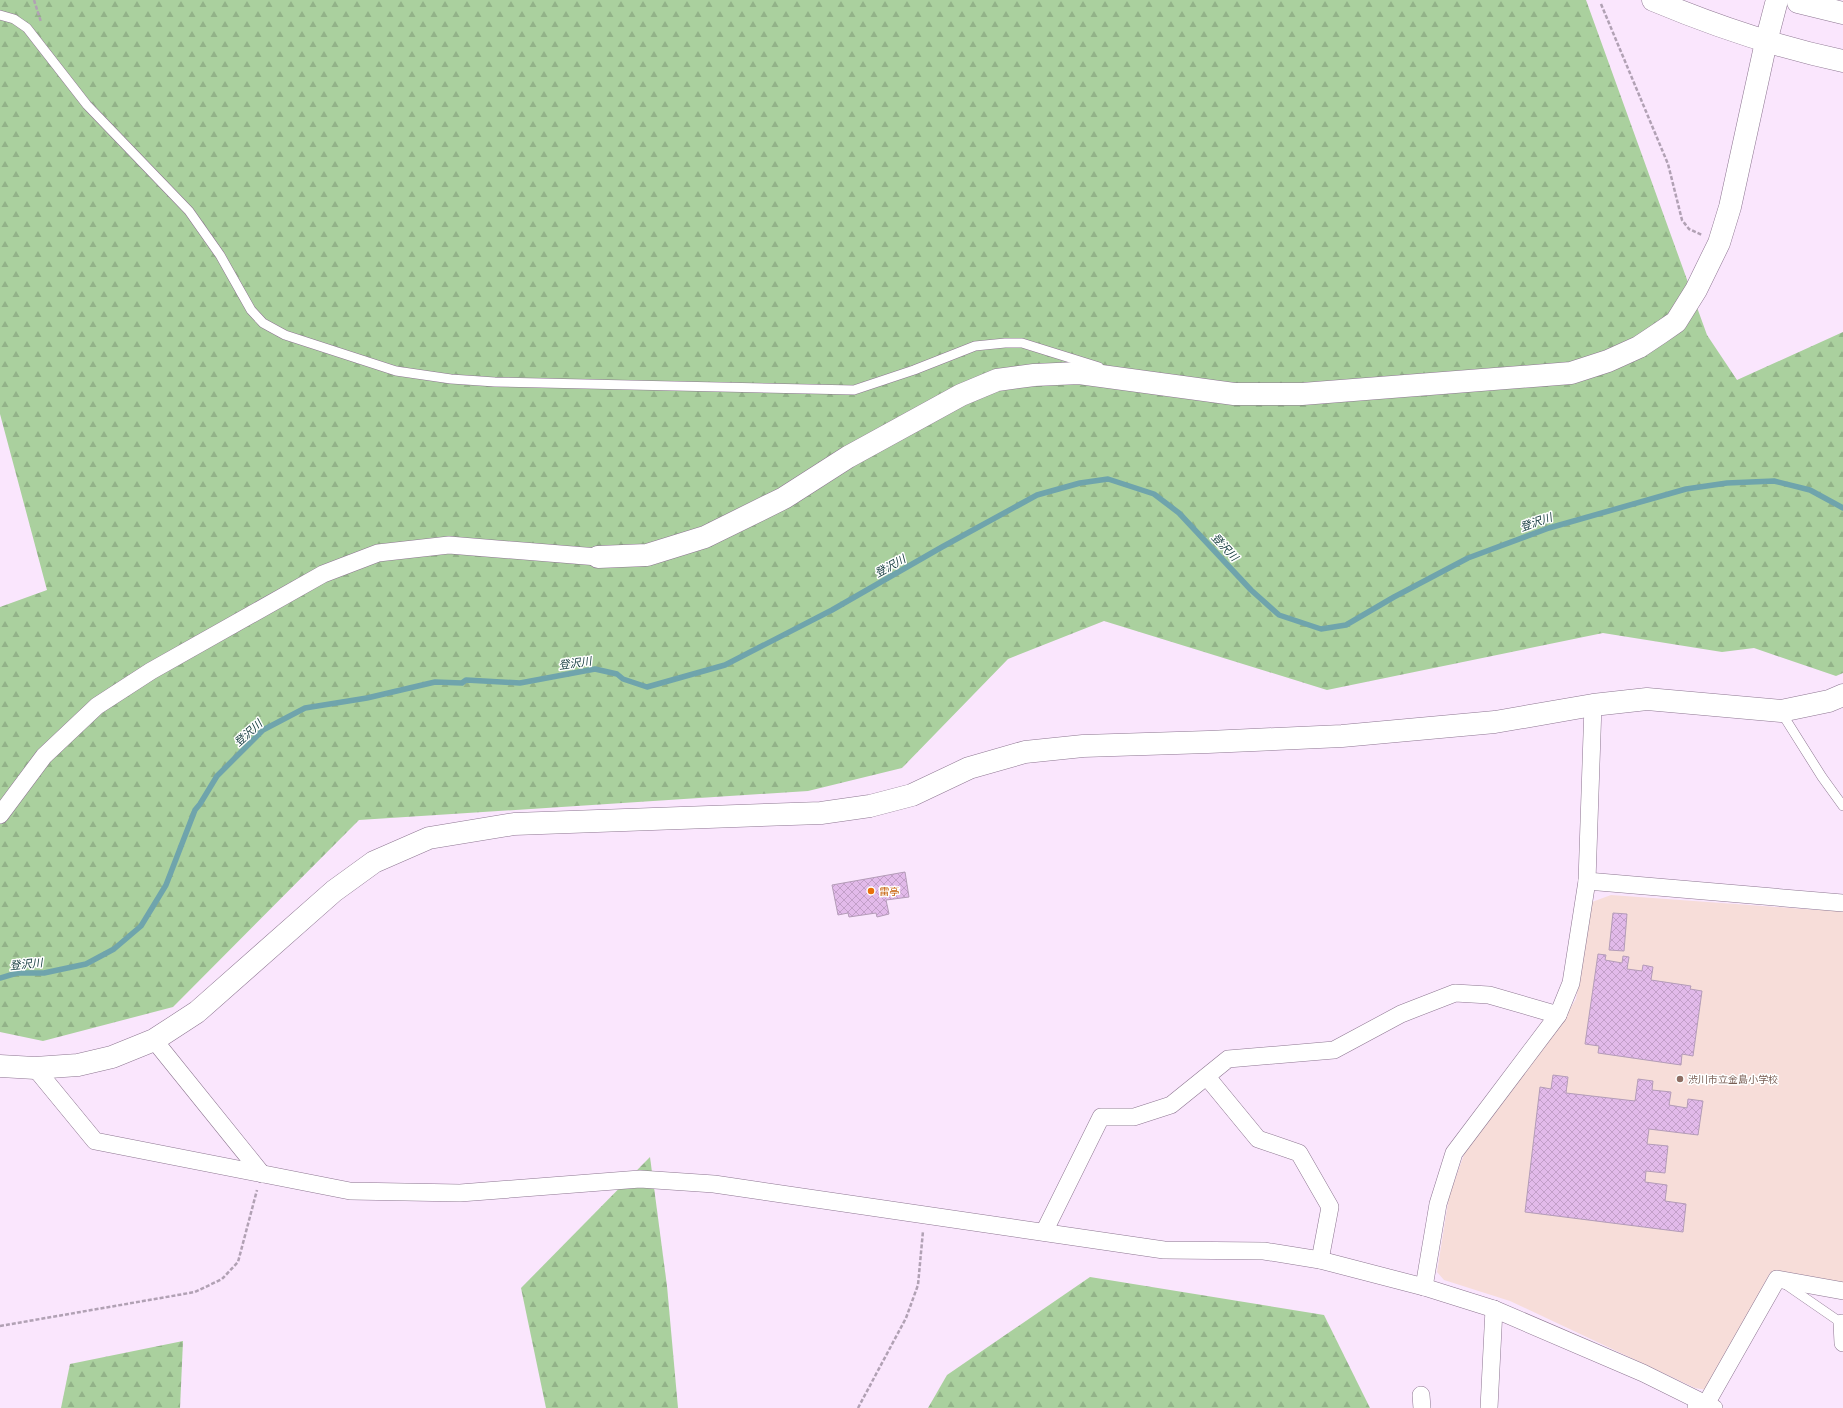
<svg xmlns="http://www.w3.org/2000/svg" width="1843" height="1408" font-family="'IBM Plex Sans','Noto Sans JP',sans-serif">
	<defs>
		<pattern id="forest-firs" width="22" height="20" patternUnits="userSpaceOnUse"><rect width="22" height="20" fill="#aad09e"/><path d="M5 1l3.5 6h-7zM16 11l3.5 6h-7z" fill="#92b288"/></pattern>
		<pattern id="building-cross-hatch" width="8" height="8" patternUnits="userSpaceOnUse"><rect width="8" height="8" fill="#e2baea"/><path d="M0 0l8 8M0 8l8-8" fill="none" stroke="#c29fc8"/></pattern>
	</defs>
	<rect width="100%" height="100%" fill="#fae6fd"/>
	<!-- education -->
	<path fill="#f7ddd9" d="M1611,895L1818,910H1843V1283L1770,1273L1707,1390L1695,1388L1510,1301L1444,1280L1437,1272L1449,1196L1466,1149L1569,1010L1576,999L1592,902Z"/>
	<!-- forest -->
	<g fill="url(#forest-firs)">
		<path d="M0,0H1586L1707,335L1737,380L1843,332V673L1836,676L1754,648L1722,652L1603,633L1327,690L1104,621L1008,659L902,768L808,791L359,820L173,1007L43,1041L0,1032V607L47,590L0,414Z"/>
		<path d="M650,1157L667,1286L678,1408H546L521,1288Z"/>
		<path d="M1090,1277L1324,1315L1370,1408H928L947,1375Z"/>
		<path d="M183,1341L180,1408H61L70,1364Z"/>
	</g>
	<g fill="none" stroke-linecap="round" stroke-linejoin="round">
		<!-- stream -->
		<path stroke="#6fa4ac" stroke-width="5.5" d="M0,978L17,973H44L86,964L114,949L141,926L166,885L195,810L200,804L217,776L263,730L305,708L367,698L435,682L462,683L466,680L520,683L595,669L617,674L623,679L647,687L725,665L832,610L942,547L1037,495L1080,483L1108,479L1154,494L1179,513L1251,590L1279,615L1321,629L1346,625L1394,597L1468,558L1549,528L1686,489L1727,483L1774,481L1810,490L1843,508"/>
	</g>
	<!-- building -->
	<g fill="url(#building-cross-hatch)" stroke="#b49cb8">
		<path d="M905,872L909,897L886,900L889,914L877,917L876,913L849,917L848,913L838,915L832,885Z"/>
		<path d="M1613,913L1627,914L1624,951L1609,950Z"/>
		<path d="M1598,954L1606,955L1605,960L1622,963L1623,956L1629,957L1627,969L1642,971L1643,965L1653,967L1651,980L1691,986L1690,989L1702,991L1693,1056L1682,1054L1681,1065L1598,1053L1599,1046L1585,1044Z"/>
		<path d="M1553,1075L1568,1077L1566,1093L1635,1101L1638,1079L1653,1081L1652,1090L1671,1092L1669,1105L1687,1108L1688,1099L1703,1101L1698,1135L1649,1129L1647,1144L1668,1146L1665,1173L1646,1171L1645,1182L1667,1185L1665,1201L1686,1204L1683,1232L1525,1212L1540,1087L1551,1089Z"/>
	</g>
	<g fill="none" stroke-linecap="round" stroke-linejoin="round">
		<defs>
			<g id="service">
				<path d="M0,15L14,19L27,28L87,105L189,211L220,255L251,310L263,323L285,335L396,371L451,379L495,382L854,390L914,370L975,346L1005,343H1022L1099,367"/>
				<path d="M1781,712L1822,777L1843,806"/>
				<path d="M1785,1284L1843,1324"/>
			</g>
			<g id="minor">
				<path d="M1593,705L1587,881L1843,903"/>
				<path d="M0,815L44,756L97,706L151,671L323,574L378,553L449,545L598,557"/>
				<path d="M154,1040L262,1174"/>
				<path d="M35,1068L95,1141L350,1191L460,1193L640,1179L714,1184L1164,1250L1264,1251L1320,1260L1424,1287L1494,1309L1643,1373L1714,1408"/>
				<path d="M1207,1077L1258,1139L1299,1153L1330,1207L1320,1260"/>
				<path d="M1044,1232L1101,1117H1134L1171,1105L1228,1059L1334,1050L1401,1014L1455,993L1489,995L1558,1015"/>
				<path d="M1424,1287L1438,1204L1454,1153L1558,1015L1571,983L1587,881"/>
				<path d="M1842,1323L1843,1343"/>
				<path d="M1421,1395L1422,1408"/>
				<path d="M1696,1407L1706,1404L1777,1279L1843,1291"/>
				<path d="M1489,1408L1494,1309"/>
			</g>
			<g id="tertiary">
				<path d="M598,557L647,555L705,537L784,498L848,457L961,395L997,380L1034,375L1079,373L1234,394H1302L1571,373L1608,361L1639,347L1660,333L1676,322L1696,290L1719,243L1730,207L1766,42"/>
				<path d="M0,1066L35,1068L78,1065L112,1057L154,1040L197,1012L334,891L374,862L429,838L514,824L821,813L870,806L912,795L969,768L1025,752L1083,746L1208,742L1342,736L1495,722L1593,705L1647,699L1781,711L1829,701L1843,695"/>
			</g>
			<path id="primary" d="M1766,42L1777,0"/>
			<g id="trunk">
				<path d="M1653,0C1715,26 1777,47 1843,61"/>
				<path d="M1798,2L1843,13"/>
			</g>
		</defs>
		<!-- service casing -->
		<use href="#service" stroke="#8d7691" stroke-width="10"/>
		<!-- minor casing -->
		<use href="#minor" stroke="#8d7691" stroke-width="18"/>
		<!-- tertiary casing -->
		<use href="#tertiary" stroke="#8d7691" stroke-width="23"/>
		<!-- primary casing -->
		<use href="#primary" stroke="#8d7691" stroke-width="23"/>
		<!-- trunk casing -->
		<use href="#trunk" stroke="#8d7691" stroke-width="23"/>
		<!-- path -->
		<g stroke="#b1a1b4" stroke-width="2.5" stroke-dasharray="4 2" stroke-linecap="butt">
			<path d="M34,0L41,22"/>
			<path d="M1601,4L1668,164L1682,220L1689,229L1702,235"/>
			<path d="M0,1326L195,1292L222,1279L238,1262L257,1190"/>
			<path d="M858,1408L906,1318L918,1285L923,1231"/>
		</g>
		<!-- service -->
		<use href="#service" stroke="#fff" stroke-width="9"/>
		<!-- minor -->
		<use href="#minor" stroke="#fff" stroke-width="17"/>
		<!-- tertiary -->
		<use href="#tertiary" stroke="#fff" stroke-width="22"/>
		<!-- primary -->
		<use href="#primary" stroke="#fff" stroke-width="22"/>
		<!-- trunk -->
		<use href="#trunk" stroke="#fff" stroke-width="22"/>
	</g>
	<!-- markers -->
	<circle fill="#e8710a" stroke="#fff" stroke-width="1.5" cx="871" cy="891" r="4"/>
	<circle fill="#8d6e63" stroke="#fff" stroke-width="1.5" cx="1680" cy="1079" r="4"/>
	<g text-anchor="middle" stroke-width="3" stroke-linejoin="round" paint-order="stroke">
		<!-- food labels -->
		<g font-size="10" fill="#c56008" stroke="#fff" text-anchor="start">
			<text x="879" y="895">雷亭</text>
		</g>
		<!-- education labels -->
		<g font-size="10" fill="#785e54" stroke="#fff" text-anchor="start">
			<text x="1688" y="1083">渋川市立金島小学校</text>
		</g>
		<!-- water labels -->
		<g font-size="11" font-style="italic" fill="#12393c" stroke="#fff">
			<text transform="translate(1536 522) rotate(-19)" y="4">登沢川</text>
			<text transform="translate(1225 547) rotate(47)" y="4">登沢川</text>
			<text transform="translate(890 566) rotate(-29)" y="4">登沢川</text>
			<text transform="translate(575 663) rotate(-8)" y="4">登沢川</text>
			<text transform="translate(248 733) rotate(-42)" y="4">登沢川</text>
			<text transform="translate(26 964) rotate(-6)" y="4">登沢川</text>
		</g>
	</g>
</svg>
